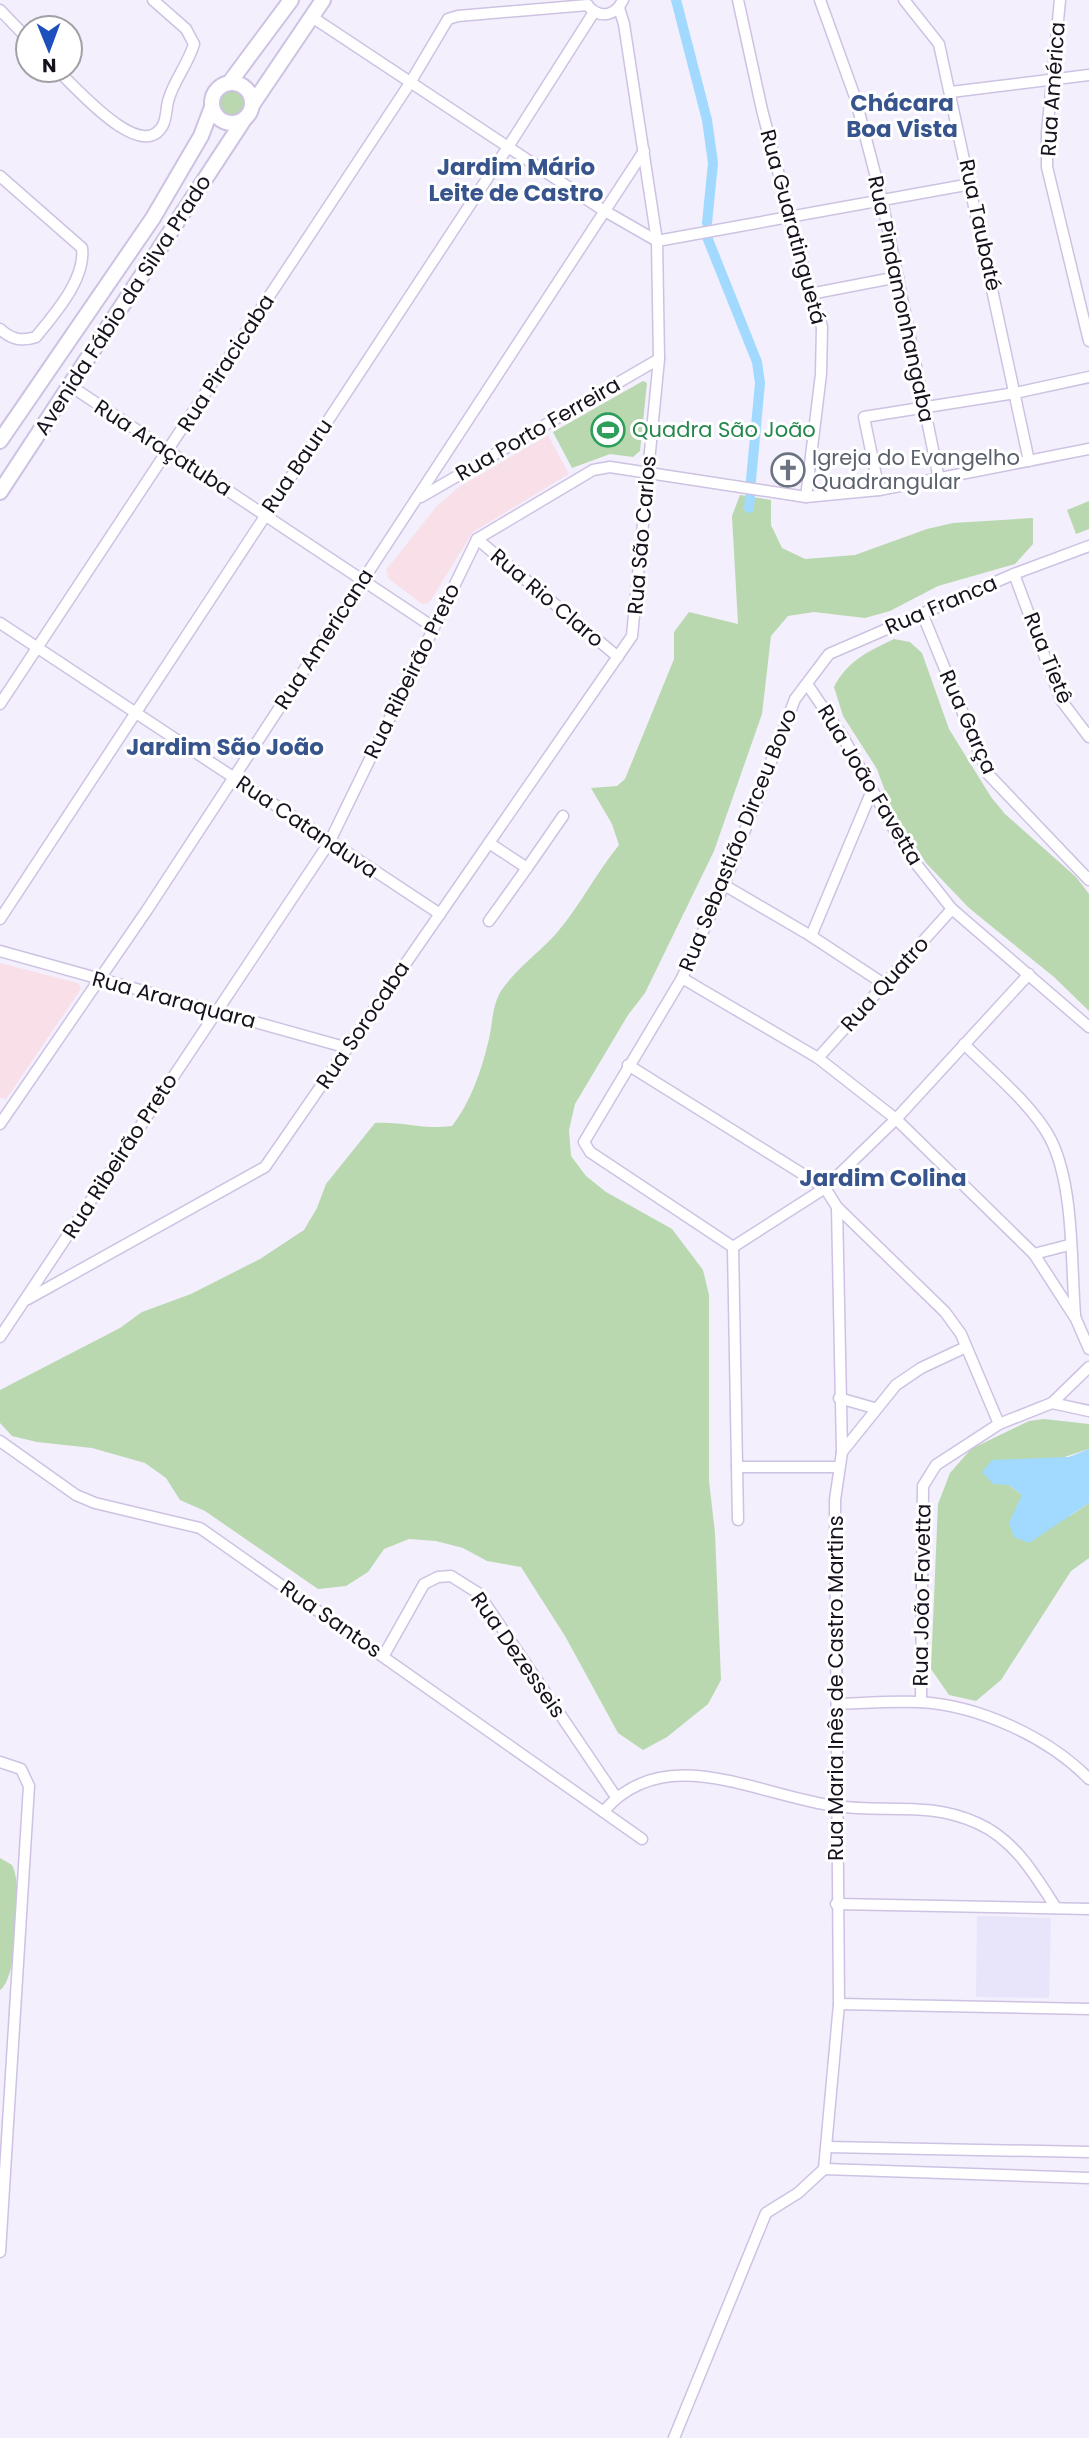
<svg xmlns="http://www.w3.org/2000/svg" width="1089" height="2438" font-family="Poppins,sans-serif">
	<rect width="100%" height="100%" fill="#f3effd"/>
	<!-- industrial -->
	<path fill="#e8e4fa" d="M977,1916L1051,1918L1049,1998L976,1997Z"/>
	<!-- education -->
	<g fill="#f9e0e8">
		<path d="M548,435L569,474L473,532L429,603L422,604L389,579L386,570L436,507L459,487Z"/>
		<path d="M0,963L78,983L81,989L6,1099L0,1098Z"/>
	</g>
	<!-- green -->
	<g fill="#b9d8af">
		<circle cx="232" cy="103" r="16"/>
		<path d="M643,381L647,383L640,451L633,457L610,454L572,468L553,432Z"/>
		<path d="M740,495L771,500V525L782,548L805,559L855,555L927,529L953,523L1033,518V544L1015,564L938,586L890,611L865,618L814,612L788,616L771,636L762,714L714,851L645,993L628,1015L575,1104L569,1130L571,1156L586,1176L606,1192L672,1229L703,1270L709,1295V1481L715,1533L721,1680L708,1704L667,1737L643,1750L618,1733L565,1636L521,1567L487,1561L463,1548L436,1541L409,1539L384,1549L368,1572L346,1586L318,1589L205,1511L180,1500L166,1478L145,1463L92,1448L37,1442L12,1436L0,1423V1390L120,1328L142,1312L191,1294L260,1259L304,1230L317,1208L326,1184L375,1123C402,1121 424,1130 452,1126C470,1103 481,1072 488,1043C493,1025 491,1008 501,991C516,968 543,950 560,929C582,902 597,872 619,845L612,824L591,788L617,786L625,779L674,659V632L689,612L738,624L732,516Z"/>
		<path d="M1089,501V529L1076,534L1067,510Z"/>
		<path d="M894,639L910,642L922,653L949,729L991,797L1005,814L1076,877L1089,894V1011L1054,977L969,908L926,863L892,810L877,769L843,716L834,687C847,661 869,651 894,639Z"/>
		<path d="M1044,1419L1089,1424V1449C1058,1458 1037,1468 1009,1485L1022,1495L1070,1516L1089,1503V1558L1071,1571L1001,1680L976,1701L949,1695L931,1669L938,1504L950,1473L971,1449L1029,1421Z"/>
		<path d="M0,1858L12,1865C23,1883 18,1978 0,1990Z"/>
	</g>
	<!-- water -->
	<path fill="#a1d9ff" d="M1089,1449V1503L1029,1543L1014,1537L1009,1523L1022,1495L1009,1485L993,1484L982,1472L992,1460L1069,1457Z"/>
	<g fill="none" stroke-linecap="round" stroke-linejoin="round">
		<!-- canal -->
		<g stroke="#a1d9ff" stroke-width="10">
			<path d="M676,0L707,120L713,163L707,223"/>
			<path d="M707,237L757,362L760,383L751,480"/>
			<path d="M749,508L750,497"/>
		</g>
		<defs>
			<g id="street">
				<path d="M738,0L762,110L810,294L822,327L821,374L806,497"/>
				<path d="M820,0L855,97L882,200L939,479"/>
				<path d="M904,0L939,44L1029,461"/>
				<path d="M1060,0L1047,133V167L1089,341"/>
				<path d="M590,8C602,19 616,15 623,0"/>
				<path d="M0,10L28,39"/>
				<path d="M312,17L603,210L657,241"/>
				<path d="M57,70C75,86 142,165 163,125C167,117 166,106 169,98C175,79 188,64 194,44L186,29L153,0"/>
				<path d="M951,92L1089,75"/>
				<path d="M0,176L82,248C86,279 55,313 36,337C21,342 11,339 0,329"/>
				<path d="M657,241L971,184"/>
				<path d="M810,294L898,277"/>
				<path d="M69,385L433,627"/>
				<path d="M879,490L864,417L1015,393L1089,377"/>
				<path d="M421,497L659,359"/>
				<path d="M477,539L618,657"/>
				<path d="M1014,574L1061,700L1089,737"/>
				<path d="M922,613L988,774L1089,880"/>
				<path d="M0,623L440,914"/>
				<path d="M807,684L843,737L906,851L952,909L1089,1027"/>
				<path d="M0,704L410,83L448,19L458,16L588,5"/>
				<path d="M489,843L527,868L563,816"/>
				<path d="M724,885L811,936L884,984"/>
				<path d="M0,919L508,147L594,12"/>
				<path d="M489,921L527,868"/>
				<path d="M811,936L871,793"/>
				<path d="M0,951L348,1048"/>
				<path d="M682,978L818,1058L896,1119L1034,1254L1076,1319L1089,1349"/>
				<path d="M964,1044C991,1071 1034,1106 1051,1140C1074,1186 1071,1263 1075,1315"/>
				<path d="M818,1058L952,909"/>
				<path d="M628,1065L825,1188L837,1207L945,1312L961,1334L999,1424"/>
				<path d="M0,1124L147,910L644,151"/>
				<path d="M733,1247L590,1152L584,1142L682,978L724,885L795,699L829,654L1014,574L1089,546"/>
				<path d="M733,1247L825,1188L896,1119L1029,974"/>
				<path d="M733,1247L738,1520"/>
				<path d="M1034,1254L1069,1245"/>
				<path d="M28,1299L265,1167L632,636L659,359L657,241L624,24L619,8"/>
				<path d="M0,1337L329,843L477,539L593,470L610,467L806,497L879,490L1089,449"/>
				<path d="M839,1398L874,1408"/>
				<path d="M1052,1403L1089,1411"/>
				<path d="M0,1441L76,1495L95,1503L200,1528L642,1839"/>
				<path d="M842,1452L896,1385L921,1368L966,1347"/>
				<path d="M737,1467H838"/>
				<path d="M384,1655L424,1584L438,1577L451,1576L478,1593L616,1797"/>
				<path d="M921,1702L923,1486L936,1465L999,1424L1052,1403L1089,1367"/>
				<path d="M838,1704C865,1703 892,1701 919,1702C978,1705 1048,1737 1089,1779"/>
				<path d="M0,1762L21,1769L29,1786L0,2252"/>
				<path d="M604,1811C665,1740 759,1796 835,1806C885,1813 928,1801 977,1823C1014,1839 1035,1875 1056,1908"/>
				<path d="M836,1904L1089,1909"/>
				<path d="M839,2004L1089,2009"/>
				<path d="M827,2147L1089,2152"/>
				<path d="M824,2169L839,2004L835,1500L842,1452L837,1207"/>
				<path d="M824,2169L1089,2178"/>
				<path d="M674,2438L766,2213L798,2193L824,2169"/>
			</g>
			<g id="secondary">
				<path d="M230,82L291,0"/>
				<circle cx="232" cy="103" r="20"/>
				<path d="M252,105L323,0"/>
				<path d="M0,441L153,218L201,136L212,107"/>
				<path d="M0,492L245,118"/>
			</g>
		</defs>
		<!-- street casing -->
		<use href="#street" stroke="#cec2e3" stroke-width="13"/>
		<!-- secondary casing -->
		<use href="#secondary" stroke="#cec2e3" stroke-width="18"/>
		<!-- street -->
		<use href="#street" stroke="#fff" stroke-width="10"/>
		<!-- secondary -->
		<use href="#secondary" stroke="#fff" stroke-width="14"/>
	</g>
	<!-- icons -->
	<defs>
		<symbol id="stadium-ring" viewBox="-11 -11 22 22"><circle r="9.5" fill="#fff" stroke="#2e9e5b" stroke-width="1.5"/><path d="M0-5a6.5 5 0 1 0 0 10a6.5 5 0 1 0 0-10ZM-3.5-1.8h7v3.6h-7Z" fill="#2e9e5b"/></symbol>
		<symbol id="church-ring" viewBox="-11 -11 22 22"><circle r="9.5" fill="#fff" stroke="#6b7280" stroke-width="1.5"/><path d="M-1.2-6h2.4v3.5h3.3v2.4h-3.3V6h-2.4V-.1h-3.3v-2.4h3.3Z" fill="#6b7280"/></symbol>
	</defs>
	<g fill-rule="evenodd">
		<use href="#stadium-ring" x="589" y="411" width="38" height="38"/>
		<use href="#church-ring" x="769" y="451" width="38" height="38"/>
	</g>
	<g text-anchor="middle" stroke-width="6" stroke-linejoin="round" paint-order="stroke">
		<!-- street labels -->
		<g font-size="21" fill="#16111d" stroke="#fff">
			<text transform="translate(1053 89) rotate(-86)" y="7">Rua América</text>
			<text transform="translate(980 225) rotate(78)" y="7">Rua Taubaté</text>
			<text transform="translate(793 227) rotate(75)" y="7">Rua Guaratinguetá</text>
			<text transform="translate(901 299) rotate(78)" y="7">Rua Pindamonhangaba</text>
			<text transform="translate(123 305) rotate(-57)" y="7">Avenida Fábio da Silva Prado</text>
			<text transform="translate(226 363) rotate(-57)" y="7">Rua Piracicaba</text>
			<text transform="translate(538 429) rotate(-30)" y="7">Rua Porto Ferreira</text>
			<text transform="translate(163 448) rotate(33)" y="7">Rua Araçatuba</text>
			<text transform="translate(297 466) rotate(-56)" y="7">Rua Bauru</text>
			<text transform="translate(642 535) rotate(-85)" y="7">Rua São Carlos</text>
			<text transform="translate(547 598) rotate(40)" y="7">Rua Rio Claro</text>
			<text transform="translate(941 605) rotate(-23)" y="7">Rua Franca</text>
			<text transform="translate(324 639) rotate(-57)" y="7">Rua Americana</text>
			<text transform="translate(1048 658) rotate(68)" y="7">Rua Tietê</text>
			<text transform="translate(412 671) rotate(-64)" y="7">Rua Ribeirão Preto</text>
			<text transform="translate(968 722) rotate(66)" y="7">Rua Garça</text>
			<text transform="translate(870 785) rotate(59)" y="7">Rua João Favetta</text>
			<text transform="translate(307 827) rotate(34)" y="7">Rua Catanduva</text>
			<text transform="translate(738 840) rotate(-68)" y="7">Rua Sebastião Dirceu Bovo</text>
			<text transform="translate(885 984) rotate(-48)" y="7">Rua Quatro</text>
			<text transform="translate(174 1000) rotate(15)" y="7">Rua Araraquara</text>
			<text transform="translate(363 1025) rotate(-56)" y="7">Rua Sorocaba</text>
			<text transform="translate(120 1156) rotate(-57)" y="7">Rua Ribeirão Preto</text>
			<text transform="translate(922 1595) rotate(-89)" y="7">Rua João Favetta</text>
			<text transform="translate(331 1619) rotate(35)" y="7">Rua Santos</text>
			<text transform="translate(518 1655) rotate(55)" y="7">Rua Dezesseis</text>
			<text transform="translate(836 1688) rotate(-90)" y="7">Rua Maria Inês de Castro Martins</text>
		</g>
		<!-- leisure labels -->
		<g font-size="21" fill="#27864d" stroke="#fff" text-anchor="start">
			<text x="632" y="437">Quadra São João</text>
		</g>
		<!-- worship labels -->
		<g font-size="21" fill="#5b616d" stroke="#fff" text-anchor="start">
			<text x="812" y="465">Igreja do Evangelho<tspan x="812" dy="24">Quadrangular</tspan></text>
		</g>
		<!-- neighbourhood labels -->
		<g font-size="23" font-weight="bold" fill="#37548d" stroke="#fff">
			<text x="902" y="111">Chácara<tspan x="902" dy="26">Boa Vista</tspan></text>
			<text x="516" y="175">Jardim Mário<tspan x="516" dy="26">Leite de Castro</tspan></text>
			<text x="225" y="755">Jardim São João</text>
			<text x="883" y="1186">Jardim Colina</text>
		</g>
	</g>
	<!-- north arrow -->
	<g transform="translate(49 49) rotate(179)"><circle r="33" fill="#ffffff" stroke="#a2a0a5" stroke-width="2"/>
	<path d="M0-5L12 26L0 18L-12 26Z" fill="#1d50bd"/>
	<text y="-10" font-size="19" font-weight="bold" text-anchor="middle" fill="#16111d">N</text>
	</g>
</svg>
